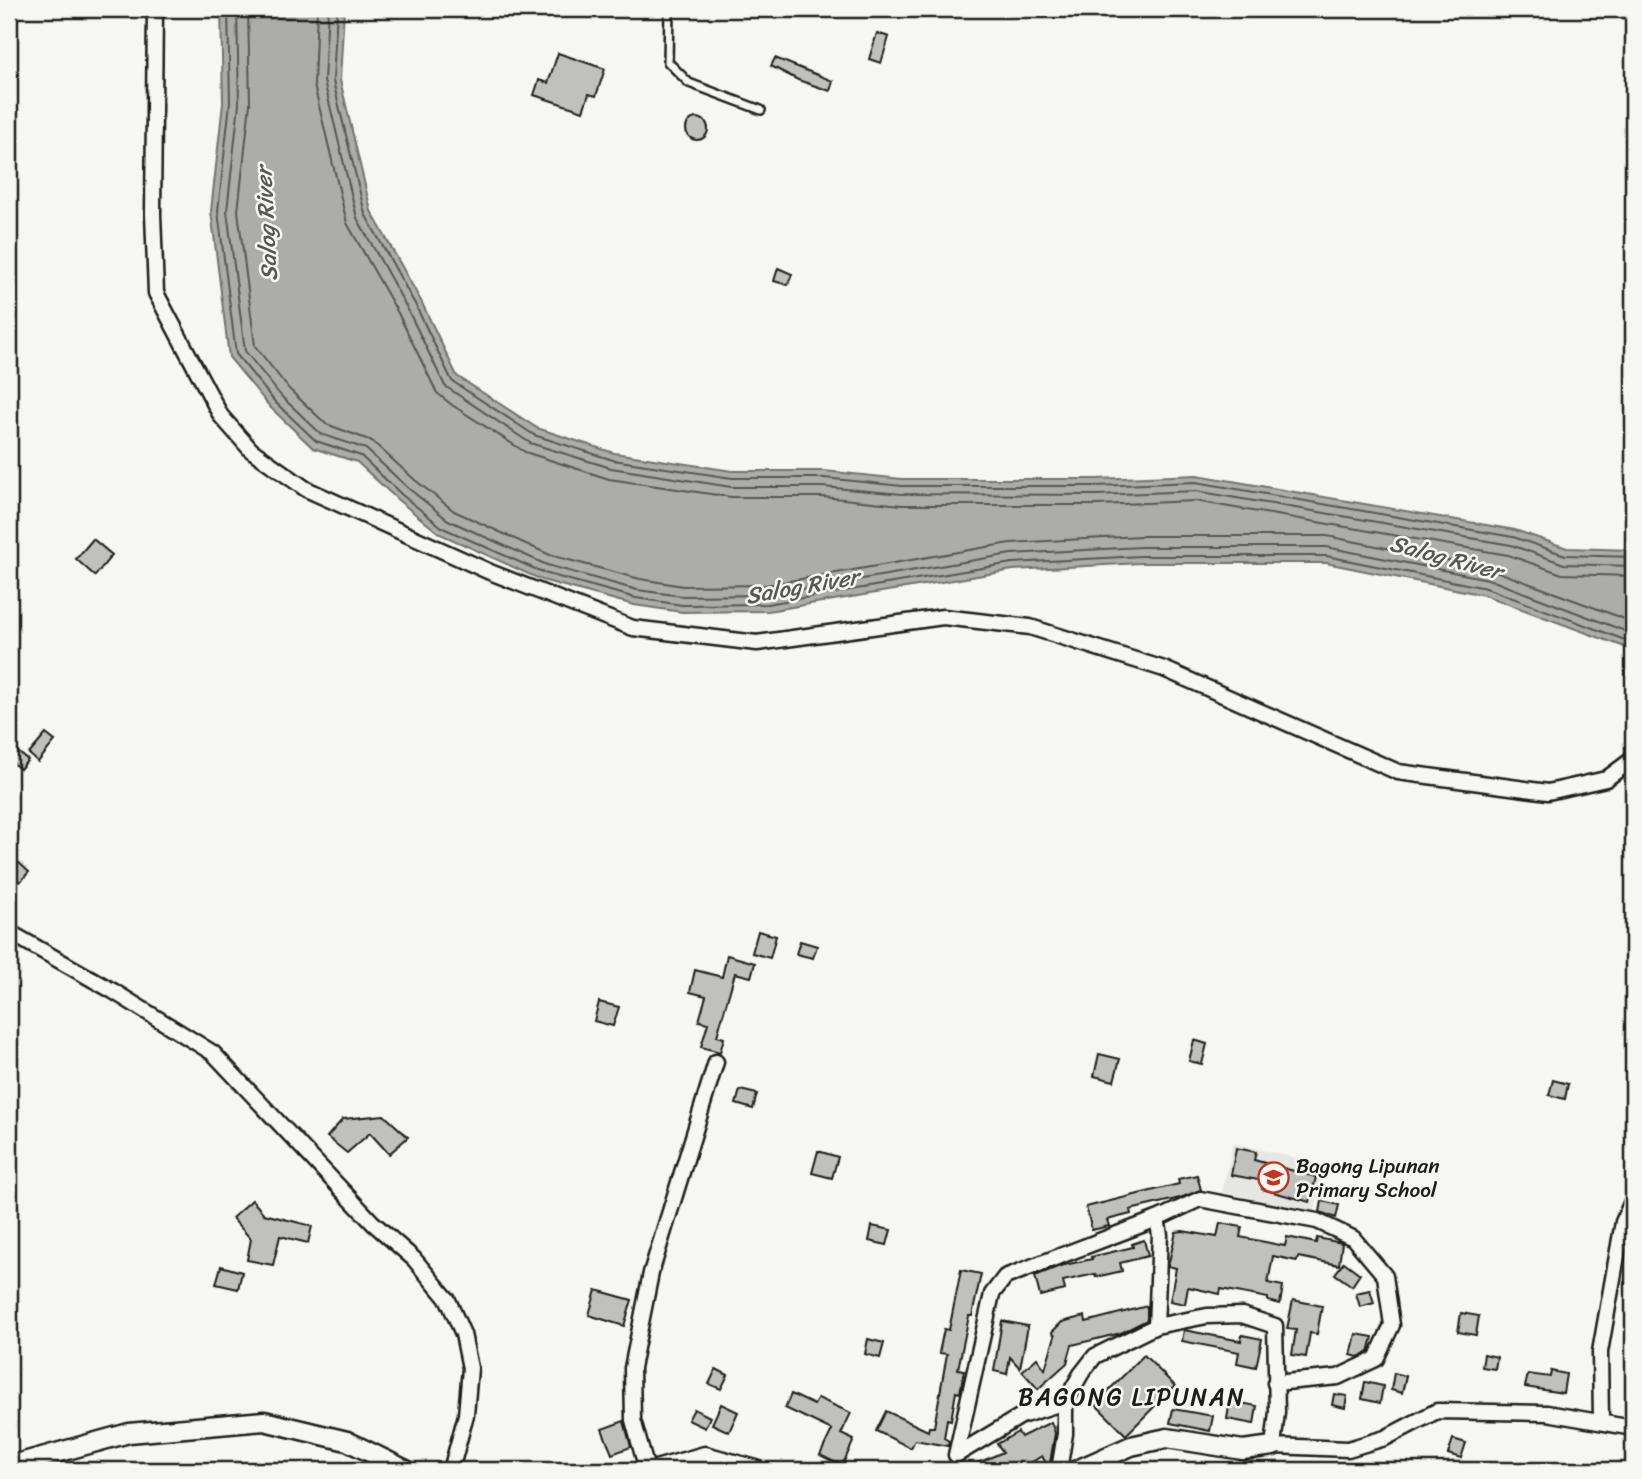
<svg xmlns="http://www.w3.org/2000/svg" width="1642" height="1479" font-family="Sriracha,sans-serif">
	<rect width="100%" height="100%" fill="#f6f6f2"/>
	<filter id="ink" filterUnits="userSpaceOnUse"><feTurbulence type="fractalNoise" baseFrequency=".0143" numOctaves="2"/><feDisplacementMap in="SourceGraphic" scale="14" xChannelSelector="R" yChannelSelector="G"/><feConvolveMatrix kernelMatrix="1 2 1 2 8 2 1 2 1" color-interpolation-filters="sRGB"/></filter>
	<g filter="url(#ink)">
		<!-- built -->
		<path fill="#e6e6e2" d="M1233,1143L1325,1165L1314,1214L1222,1192Z"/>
		<!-- water -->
		<path fill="#acaca9" stroke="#727271" stroke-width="2" d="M221,9H344L340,80L371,211L421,301L457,376L537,428L614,453L732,471H824L902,479H1096L1197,475L1515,530L1567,548L1633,550V650L1484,595L1326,563H1141L1013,570L768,611L682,612L634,605L542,580L440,534L398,500L357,462L313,448L270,407L229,357L211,211L223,103Z"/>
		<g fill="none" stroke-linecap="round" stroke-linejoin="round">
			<!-- shore -->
			<g stroke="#565654" stroke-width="2">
				<path d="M228,9L230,103L218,211L236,354L275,402L316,441L361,456L402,495L443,528L544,573L636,598L682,605L767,604L1012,563L1141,556H1326L1486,588L1633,643"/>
				<path d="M237,9L239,104L227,211L245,351L281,396L321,434L366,449L408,488L448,520L547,565L637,590L682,596L767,595L1011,554L1141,547H1326L1488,579L1633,634"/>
				<path d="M248,9L250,104L238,211L255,346L289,389L326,424L372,441L415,480L454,511L550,555L640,579L683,586L766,585L1010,543L1141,536H1327L1490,569L1633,622"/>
				<path d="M317,9L314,85L347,223L398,313L437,393L452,405L525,452L609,479L731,497H823L902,505H1097L1195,501L1508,555L1562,574L1633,576"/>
				<path d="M328,9L324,81L357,218L407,308L445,386L530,443L611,468L731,487H823L902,494L1097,495L1196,491L1511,545L1564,564L1633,566"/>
				<path d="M337,9L333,81L365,214L415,304L452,381L534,435L613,460L732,478H824L902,486H1096L1196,482L1513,537L1565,555L1633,557"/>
			</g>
		</g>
		<!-- building -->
		<g fill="#c0c0bd" stroke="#1c1c1c" stroke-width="2">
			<path d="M877,33L889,37L881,63L869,59Z"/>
			<path d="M558,53L605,69L596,96L589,94L583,111L534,95L539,80L548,83Z"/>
			<path d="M775,58L833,81L830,91L798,80L771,66Z"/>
			<circle cx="697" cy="129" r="11"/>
			<path d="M778,268L792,274L788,285L774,281Z"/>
			<path d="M93,539L112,555L95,576L76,559Z"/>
			<path d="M46,734L55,741L38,762L29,754Z"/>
			<path d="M14,749L28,760L20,769L9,760V755Z"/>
			<path d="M15,859L29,872L20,882L9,871V866Z"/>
			<path d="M758,931L776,936L770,958L752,953Z"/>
			<path d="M800,941L817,946L813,958L796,954Z"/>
			<path d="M727,955L755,963L751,977L735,973L717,1036L724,1038L720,1052L701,1047L708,1023L699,1021L706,996L690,992L695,970L722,977Z"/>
			<path d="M599,1002L619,1007L613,1026L594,1021Z"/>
			<path d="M1194,1040L1207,1044L1202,1064L1189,1061Z"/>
			<path d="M1099,1054L1120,1059L1114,1081L1094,1076Z"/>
			<path d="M1553,1080L1568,1084L1565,1099L1549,1095Z"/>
			<path d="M740,1090L757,1094L753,1109L736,1104Z"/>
			<path d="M384,1115L408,1137L389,1154L370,1133L347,1153L327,1137L343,1119Z"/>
			<path d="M1236,1148L1256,1152L1254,1160L1316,1177L1310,1202L1262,1189L1264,1181L1231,1175Z"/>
			<path d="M818,1151L838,1157L832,1178L812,1173Z"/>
			<path d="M1197,1175L1201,1190L1180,1198L1130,1210L1131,1214L1107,1220L1109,1226L1092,1230L1086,1207L1179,1184L1178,1179Z"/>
			<path d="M252,1200L264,1214L312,1226L308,1243L280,1236L273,1265L247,1260L251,1239L232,1218Z"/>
			<path d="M1322,1201L1339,1205L1336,1218L1320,1212Z"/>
			<path d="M1220,1223L1242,1227L1240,1237L1285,1246L1287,1237L1316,1243L1317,1238L1342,1243L1339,1265L1298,1257L1297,1261L1273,1256L1268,1283L1283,1286L1280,1304L1268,1301V1298L1221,1289L1220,1294L1188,1287L1185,1304L1170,1301L1176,1268L1168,1266L1176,1232L1183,1231L1217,1237Z"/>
			<path d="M872,1226L891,1230L887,1245L869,1241Z"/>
			<path d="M1144,1240L1148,1256L1120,1263L1122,1271L1096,1277L1095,1274L1063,1281L1065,1290L1040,1296L1035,1276L1060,1266L1092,1259L1091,1257L1133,1247L1132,1244Z"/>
			<path d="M1344,1262L1360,1274L1352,1286L1335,1274Z"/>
			<path d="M221,1266L242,1272L238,1289L216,1284Z"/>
			<path d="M961,1270L981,1274L972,1316H969L958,1369L964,1370L960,1393L956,1392L951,1420L947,1419L944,1438L949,1441L948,1446L915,1440L911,1448L876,1431L886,1411L928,1431L929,1427H934L947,1354L939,1353L944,1329L949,1330Z"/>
			<path d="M596,1290L632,1300L624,1326L589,1315Z"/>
			<path d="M1370,1290L1374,1303L1360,1307L1356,1293Z"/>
			<path d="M1293,1300L1322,1306L1317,1334L1310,1333L1306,1357L1292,1355L1296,1330L1287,1329Z"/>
			<path d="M1147,1306V1320L1121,1333L1072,1345L1067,1363L1038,1389L1022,1371L1037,1358L1045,1369L1055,1336L1052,1332L1062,1322L1085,1316L1086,1322Z"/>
			<path d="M1461,1313L1479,1316L1476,1335L1458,1332Z"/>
			<path d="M1002,1321L1028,1326L1020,1368L1010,1357L1007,1374L994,1371Z"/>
			<path d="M1184,1330L1241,1341L1242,1335L1262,1339L1256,1367L1237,1363L1239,1352L1182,1341Z"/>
			<path d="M1356,1334L1373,1337L1369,1352L1358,1357L1351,1355Z"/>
			<path d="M868,1339L884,1343L880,1358L865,1354Z"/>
			<path d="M1484,1354L1497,1357L1495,1369L1482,1367Z"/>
			<path d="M1144,1355L1175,1386L1126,1435L1095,1404Z"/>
			<path d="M716,1369L728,1375L721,1389L709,1384Z"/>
			<path d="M1551,1371L1566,1374L1563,1393L1525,1387L1528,1374L1550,1377Z"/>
			<path d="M1394,1373L1406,1376L1402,1393L1391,1390Z"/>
			<path d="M1365,1382L1383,1386L1380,1403L1362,1399Z"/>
			<path d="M791,1394L814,1405L818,1398L851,1413L841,1434L854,1440L842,1466L820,1455L832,1430L785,1408Z"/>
			<path d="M1334,1394L1347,1396L1345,1408L1332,1405Z"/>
			<path d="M1230,1401L1257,1406L1254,1424L1227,1419Z"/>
			<path d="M721,1404L738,1412L729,1432L712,1424Z"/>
			<path d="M694,1409L710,1417L705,1428L688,1420Z"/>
			<path d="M1173,1409L1213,1416L1210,1431L1170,1423Z"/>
			<path d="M624,1421L631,1447L612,1454L602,1429Z"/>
			<path d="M1051,1422L1055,1433L1049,1469L1042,1456L1019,1470H962L1003,1452L997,1444L1018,1432L1021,1437Z"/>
			<path d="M1453,1439L1466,1443L1461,1458L1448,1454Z"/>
		</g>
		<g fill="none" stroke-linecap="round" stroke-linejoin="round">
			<defs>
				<path id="service" d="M669,9L668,62L689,83L761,110"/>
				<g id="minor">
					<path d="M155,9L153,214L156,293L221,416L251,450L306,489L490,572L633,628L757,643L943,617L1030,627L1164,669L1398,772L1548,792L1606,779L1633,759"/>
					<path d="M9,932L113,991L213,1053L373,1223L414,1259L448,1300L463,1334L470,1368L466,1415L451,1470"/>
					<path d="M1157,1219L1200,1199L1317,1221L1353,1238L1385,1276L1392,1325L1376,1359L1338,1377L1275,1383"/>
					<path d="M1065,1402L1081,1374L1095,1356L1156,1326"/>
					<path d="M1601,1421L1600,1352L1623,1222L1633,1199"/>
					<path d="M647,1470L633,1420L632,1368L651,1273L716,1062"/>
					<path d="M1059,1470L1065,1434V1402L1021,1416L956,1455L992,1294L1005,1277L1157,1219L1160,1235L1156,1326L1207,1316L1242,1315L1275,1326L1277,1412L1273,1446L1348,1449L1385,1438L1437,1411L1547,1413L1633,1428"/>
				</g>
				<g id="tertiary">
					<path d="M9,1466L129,1433L264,1421L347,1441L406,1470"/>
					<path d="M656,1470L705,1456L756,1470"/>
					<path d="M1077,1470L1131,1446L1167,1438L1243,1450L1273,1446"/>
				</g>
			</defs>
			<!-- service casing -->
			<use href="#service" stroke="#1c1c1c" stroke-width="12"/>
			<!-- minor casing -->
			<use href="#minor" stroke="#1c1c1c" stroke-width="19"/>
			<!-- tertiary casing -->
			<use href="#tertiary" stroke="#1c1c1c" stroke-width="23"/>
			<!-- service -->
			<use href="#service" stroke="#f6f6f2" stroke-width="7"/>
			<!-- minor -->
			<use href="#minor" stroke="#f6f6f2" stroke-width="14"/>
			<!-- tertiary -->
			<use href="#tertiary" stroke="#f6f6f2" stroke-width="18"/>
		</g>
	</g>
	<!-- icons -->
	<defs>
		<symbol id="school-ring" viewBox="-11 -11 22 22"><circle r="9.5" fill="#f6f6f2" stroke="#c8321e" stroke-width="1.5"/><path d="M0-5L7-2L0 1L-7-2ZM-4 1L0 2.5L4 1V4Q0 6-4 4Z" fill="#c8321e"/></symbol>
	</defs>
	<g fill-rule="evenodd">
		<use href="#school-ring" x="1256" y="1160" width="35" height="35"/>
	</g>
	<g text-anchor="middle" stroke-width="5" stroke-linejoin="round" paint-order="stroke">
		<!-- poi labels -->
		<g font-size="21" fill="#1c1c1c" stroke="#f6f6f2" text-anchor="start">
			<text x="1296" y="1173">Bagong Lipunan<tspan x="1296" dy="24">Primary School</tspan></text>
		</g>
		<!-- water labels -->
		<g font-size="23" font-style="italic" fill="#565654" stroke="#f6f6f2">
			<text transform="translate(266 224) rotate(-93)" y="8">Salog River</text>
			<text transform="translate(1446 557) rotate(15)" y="8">Salog River</text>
			<text transform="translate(802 586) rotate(-10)" y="8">Salog River</text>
		</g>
		<!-- quarter labels -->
		<g font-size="24" letter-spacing="2" fill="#1c1c1c" stroke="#f6f6f2">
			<text x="1132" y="1405">BAGONG LIPUNAN</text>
		</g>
	</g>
	<!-- margin -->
	<rect width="1642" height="1479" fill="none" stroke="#f6f6f2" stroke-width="35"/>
	<rect x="18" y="18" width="1607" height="1444" fill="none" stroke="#1c1c1c" stroke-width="2.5" filter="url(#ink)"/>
</svg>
